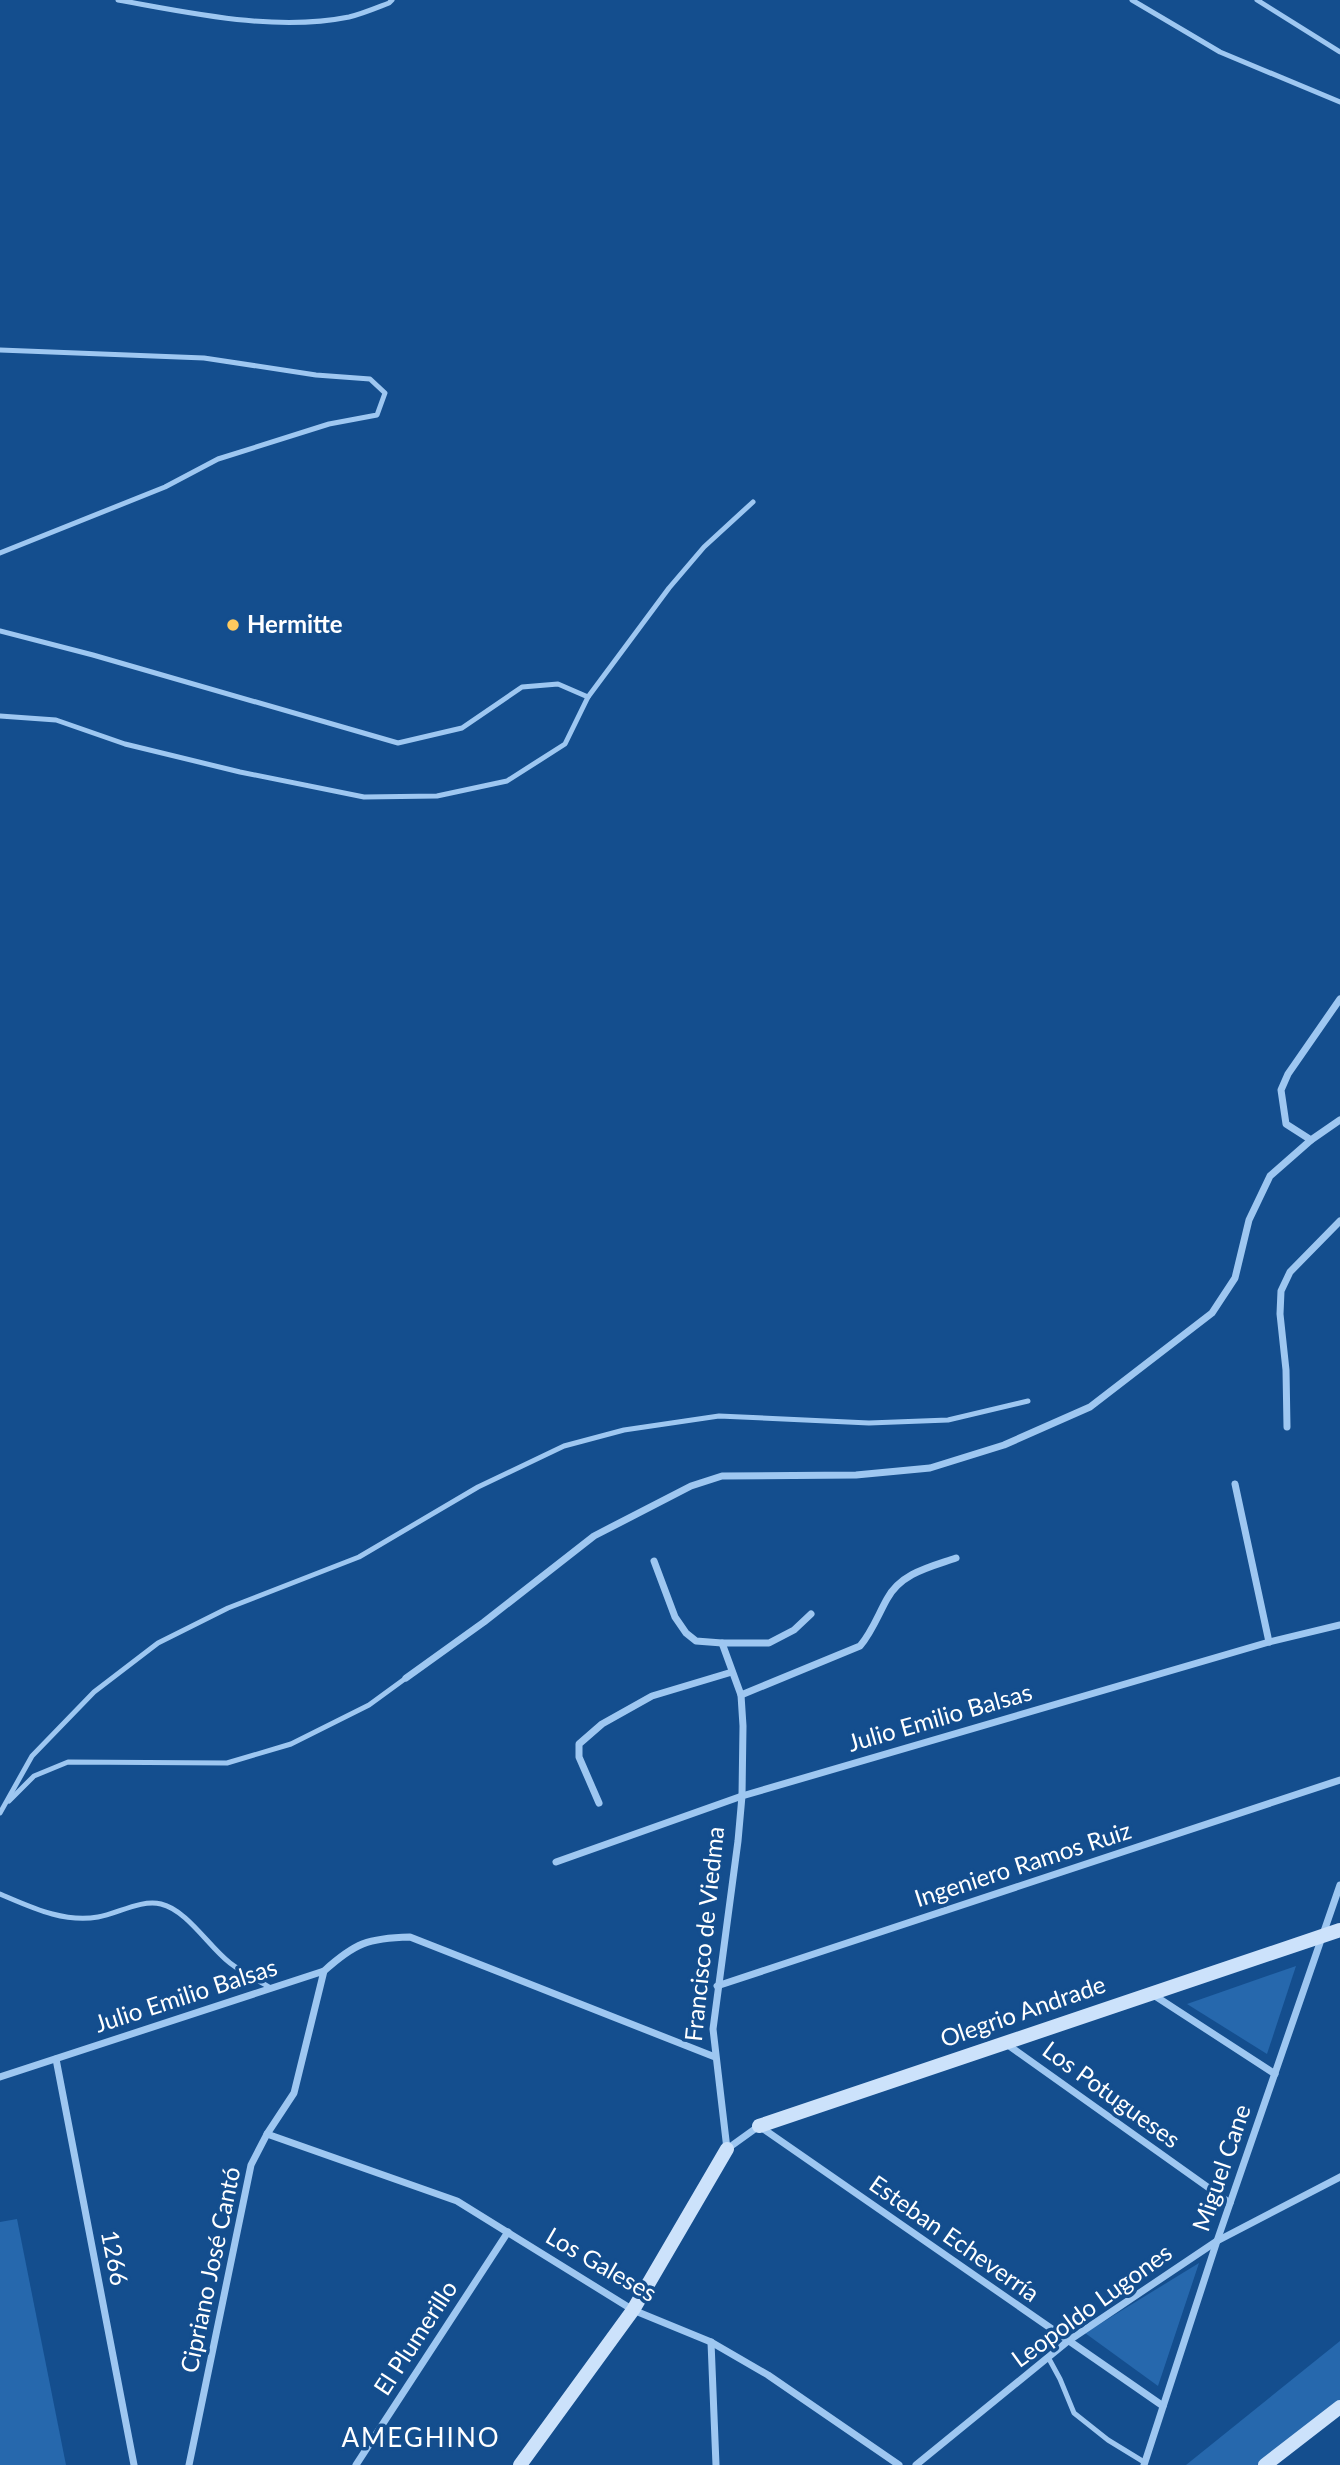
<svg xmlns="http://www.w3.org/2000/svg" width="1340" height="2465" font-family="Lato,sans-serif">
	<rect width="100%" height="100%" fill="#144e8e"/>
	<!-- green -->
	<g fill="#2668ad">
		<path d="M1296,1966L1267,2054L1187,2004Z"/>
		<path d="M17,2219L66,2465H0V2222Z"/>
		<path d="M1199,2263L1158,2386L1085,2333Z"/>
		<path d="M1340,2341V2407L1265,2465H1186Z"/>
	</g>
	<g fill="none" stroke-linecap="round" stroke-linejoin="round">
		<!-- lane -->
		<g stroke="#9ec7f1" stroke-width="5">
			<path d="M118,0C191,13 275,32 349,17C362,14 376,8 389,3L392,0"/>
			<path d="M1132,0L1220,52L1340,102"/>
			<path d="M1257,0L1340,52"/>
			<path d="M0,350L204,358L316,375L370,379L385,393L377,415L329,424L218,459L165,487L0,553"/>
			<path d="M0,631L93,655L398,743L462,728L522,687L558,684L588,697L669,588L704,547L753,502"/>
			<path d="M0,716L56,720L125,744L240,772L364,797L437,796L507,781L565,744L588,697"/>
			<path d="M9,1801L34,1776L68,1762L227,1763L291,1744L369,1705L406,1678"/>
			<path d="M0,1813L32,1756L94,1692L158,1643L228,1608L359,1557L478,1487L564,1446L624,1430L719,1416L869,1423L948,1420L1028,1401"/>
			<path d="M0,1894C31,1907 63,1923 98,1917C117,1914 141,1899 161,1904C187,1910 209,1947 230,1963C243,1973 257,1980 271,1988"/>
			<path d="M1048,2357L1060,2379L1074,2413L1108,2440L1144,2462"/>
		</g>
		<!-- street -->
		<g stroke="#9ec7f1" stroke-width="7">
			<path d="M1340,999L1288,1074L1281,1090L1286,1124L1311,1140L1340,1120"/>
			<path d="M1287,1427L1286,1370L1280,1314L1281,1291L1290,1272L1340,1221"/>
			<path d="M1235,1484L1269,1642"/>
			<path d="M654,1561L675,1617L686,1633L696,1641L722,1643H769L794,1630L811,1614"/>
			<path d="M722,1643L741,1695L743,1726L742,1796L738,1841L713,2029L727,2149L759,2126L1163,2406"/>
			<path d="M406,1678L484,1622L594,1536L691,1486L722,1476L856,1475L930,1468L1004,1445L1090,1407L1212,1313L1235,1278L1249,1220L1270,1176L1311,1140"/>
			<path d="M741,1695L860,1646C872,1632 878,1615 887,1599C901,1573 930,1567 956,1558"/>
			<path d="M599,1803L579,1757V1744L602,1724L652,1696L732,1672"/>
			<path d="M556,1862L742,1796L1269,1642L1340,1625"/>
			<path d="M717,1986L1340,1780"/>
			<path d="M1152,1994L1275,2074"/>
			<path d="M1005,2043L1230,2203"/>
			<path d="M56,2059L134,2465"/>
			<path d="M0,2077L324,1971C355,1943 368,1938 410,1937L715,2057"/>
			<path d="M267,2134L457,2201L633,2310L711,2342L768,2375L899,2465"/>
			<path d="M711,2342L716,2465"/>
			<path d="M189,2465L251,2165L267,2134L294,2093L324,1971"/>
			<path d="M356,2465L508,2232"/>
			<path d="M916,2465L1068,2341L1217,2241L1340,2177"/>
			<path d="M1144,2465L1217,2241L1340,1885"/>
		</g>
		<!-- secondary -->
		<g stroke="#cce2fb" stroke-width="14">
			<path d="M759,2126L1340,1930"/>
			<path d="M520,2465L633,2310L727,2149"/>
			<path d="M1265,2465L1340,2407"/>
		</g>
	</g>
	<!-- markers -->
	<circle fill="#ffca5e" stroke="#144e8e" stroke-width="2.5" cx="233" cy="625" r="7"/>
	<g text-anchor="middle" stroke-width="7" stroke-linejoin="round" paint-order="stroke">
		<!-- poi labels -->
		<g font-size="24" font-weight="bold" fill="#fff" stroke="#144e8e" text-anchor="start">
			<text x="247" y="633">Hermitte</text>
		</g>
		<!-- street labels -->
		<g font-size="24" fill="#fff" stroke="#144e8e">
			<text transform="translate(940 1718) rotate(-16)" y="8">Julio Emilio Balsas</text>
			<text transform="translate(1023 1865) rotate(-18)" y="8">Ingeniero Ramos Ruiz</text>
			<text transform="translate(705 1934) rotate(-84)" y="8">Francisco de Viedma</text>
			<text transform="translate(186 1996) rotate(-18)" y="8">Julio Emilio Balsas</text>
			<text transform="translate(1023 2012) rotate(-19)" y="8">Olegrio Andrade</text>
			<text transform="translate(1111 2095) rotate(36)" y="8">Los Potugueses</text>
			<text transform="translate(1222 2168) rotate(-71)" y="8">Miguel Cane</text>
			<text transform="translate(954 2239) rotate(35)" y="8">Esteban Echeverría</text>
			<text transform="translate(114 2258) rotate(79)" y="8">1266</text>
			<text transform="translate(601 2265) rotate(30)" y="8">Los Galeses</text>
			<text transform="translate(211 2270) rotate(-78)" y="8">Cipriano José Cantó</text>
			<text transform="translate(1092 2306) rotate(-36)" y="8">Leopoldo Lugones</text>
			<text transform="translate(416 2338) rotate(-57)" y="8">El Plumerillo</text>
		</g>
		<!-- neighbourhood labels -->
		<g font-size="26" letter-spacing="2" fill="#fff" stroke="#144e8e">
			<text x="421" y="2447">AMEGHINO</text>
		</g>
	</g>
</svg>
